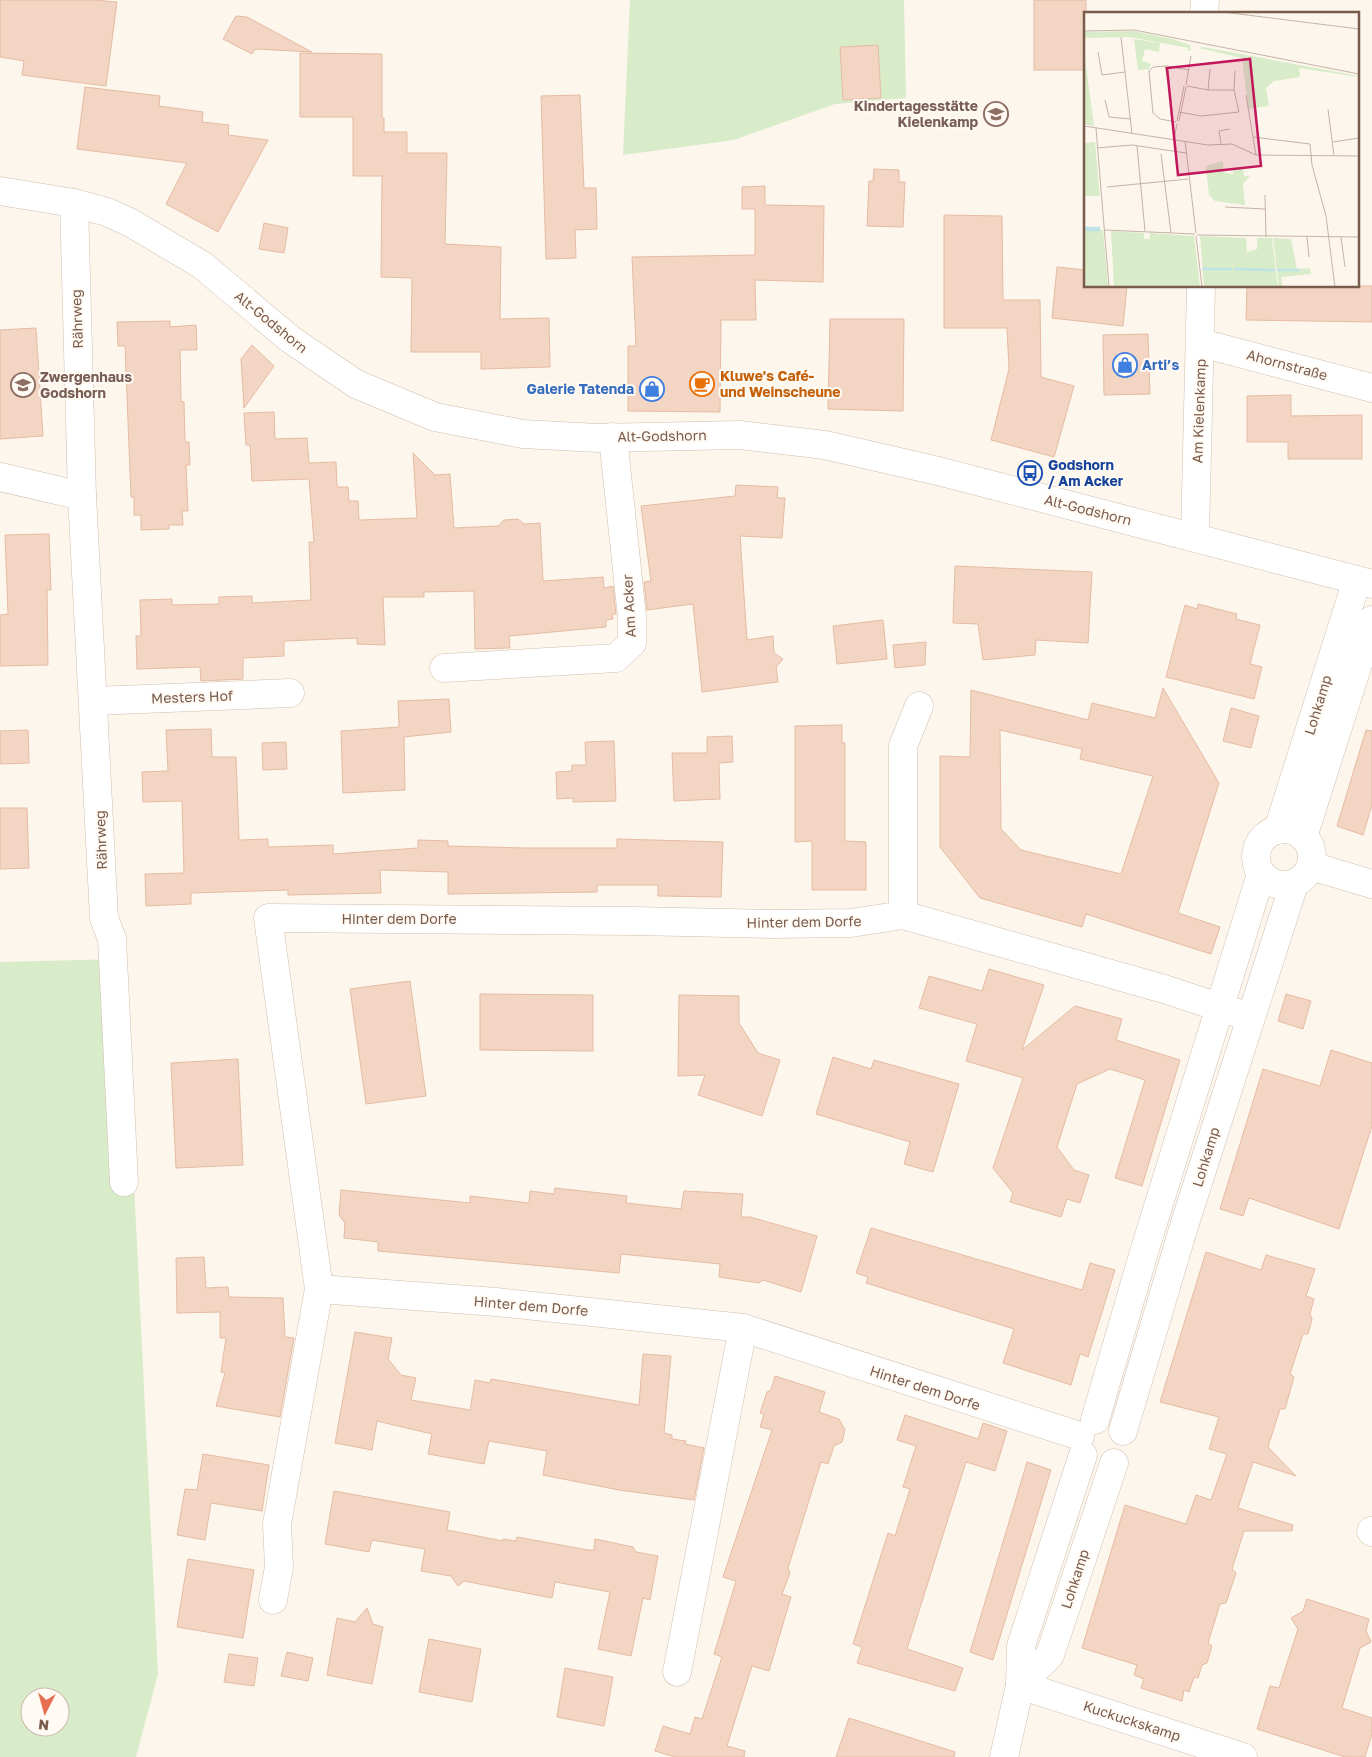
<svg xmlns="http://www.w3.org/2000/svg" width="1372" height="1757" font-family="'Golos Text',sans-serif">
	<rect width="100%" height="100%" fill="#fdf6ec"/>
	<!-- green -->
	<g fill="#d8ecc9" fill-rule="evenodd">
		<path d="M630,0H904L906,98L835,104L734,140L623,155Z"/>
		<path d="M123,959L158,1674L136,1757H0V962ZM30,1697H60V1727H30Z"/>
	</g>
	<!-- building -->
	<g fill="#f3d5c3" stroke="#e6bba3" fill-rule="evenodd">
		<path d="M0,0H94L117,2L106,86L22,75L24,61L0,57Z"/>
		<rect x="1034" y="0" width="52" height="70"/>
		<path d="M236,16L247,17L312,52L255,49L252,54L223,39Z"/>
		<path d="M878,45L881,98L843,100L840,47Z"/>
		<path d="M300,53L382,54V118H384V132H407V153H447L445,244L501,247L500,319L549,318L550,367L481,369V352H411L412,278L381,277L382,176H353V117H300Z"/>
		<path d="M85,87L160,96L159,106L203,112L202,122L229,125L228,135L268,140L218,232L166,204L187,163L77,149Z"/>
		<path d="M580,95L584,188H596L597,229L575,230L576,258L546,259L541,96Z"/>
		<path d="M874,169L899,170V182H905L903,227L867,226L869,181H873Z"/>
		<path d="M765,186V205L824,206L823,282L755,280L756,320H721L720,412L628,411V346H636L632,257L755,255V209H742V187Z"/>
		<path d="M944,215L1002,216L1003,300H1040L1041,377L1074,386L1054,457L991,440L1009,369L1007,328H944Z"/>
		<path d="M264,223L288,228L284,253L259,249Z"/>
		<path d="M1057,267L1086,270V286H1127L1123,326L1052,318Z"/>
		<path d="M1247,286H1372V322L1246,320Z"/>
		<path d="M830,319H904L903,411L828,409Z"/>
		<path d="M170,321V327L196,325L197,350H180L181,401L184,402L185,442H189L190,465H186L188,511H182L183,525H169V529L141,530V515H134V497H131L125,346H118L117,322Z"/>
		<path d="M36,328L43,436L0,439V330Z"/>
		<path d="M1148,334L1150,394L1104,395L1103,335Z"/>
		<path d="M252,345L274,366L244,408L241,359Z"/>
		<path d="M1291,395V416L1362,415V459H1288V442H1247V396Z"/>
		<path d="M274,412L275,439L307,438L309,463L336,462L337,487H348L349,501H358L359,520L417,518L413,453L435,475L450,474L454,528L498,526L504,520L518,519L524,524L540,523L543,581L603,577L604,588L613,586L616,614H612L613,619L606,620V627L509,636L510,648L475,649L474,591L424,592V597H383L385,645L357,644V638L284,641V656L243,658V679L201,681L200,667L137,669L136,636H141L140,600L172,599V605L219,604V597L252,596V603L311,600L309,542H314L309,479L252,481L250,445H246L244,413Z"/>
		<path d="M736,485L778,487L777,498H785L782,538L740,536L747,640L773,636L774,653L783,659L776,667L778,682L702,692L693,604L647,610L644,582L651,581L641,506L735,496Z"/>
		<path d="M49,534L51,590H47L48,665L0,666V615L8,614L5,535Z"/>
		<path d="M955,566L1092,572L1088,643L1036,640L1035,655L983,660L978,624L953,623Z"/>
		<path d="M1198,604L1237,614L1236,619L1260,625L1250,664L1262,667L1254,699L1166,677L1185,605L1197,609Z"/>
		<path d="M883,620L887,659L837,664L833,626Z"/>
		<path d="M926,642L925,665L895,668L893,645Z"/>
		<path d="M1163,688L1219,783L1178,913L1220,927L1211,954L1086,914L1082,927L980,898L940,847V756L970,757L971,690L1088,720L1092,703L1155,718ZM1000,730L1082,749L1080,759L1153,776L1121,874L1021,850L1001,829Z"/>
		<path d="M449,699L451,732L404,737L405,790L343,793L341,731L399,727L398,701Z"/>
		<path d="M1231,708L1259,716L1251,748L1223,741Z"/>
		<path d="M842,725V743H845V841L866,842V890H812V841L795,842V726Z"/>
		<path d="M211,729L212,757H236L239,840L268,839V847L333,845V854L418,848V840L448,841V846L525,848H617V839L723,842L721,897L658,896V885H597V892L448,894V872L380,870L381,893L288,895V890L191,893V904L146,906L145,874L184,873L182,801L143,802L142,772L168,771L166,730Z"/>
		<path d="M28,730L29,763L0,764V731Z"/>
		<path d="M1366,730L1372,731V805L1363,835L1337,826Z"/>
		<path d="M732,736L733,762L719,763L720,799L674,801L672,753H707V737Z"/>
		<path d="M614,741L616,801L573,802V798L557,799L556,772L572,771V765H586L585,742Z"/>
		<path d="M286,742L287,769L263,770L262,743Z"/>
		<path d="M0,808H27L29,868L0,869Z"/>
		<path d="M989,969L1044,985L1022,1050L1075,1006L1122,1019L1116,1040L1180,1060L1142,1186L1115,1178L1145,1080L1110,1069L1077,1084L1057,1147L1074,1170L1089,1175L1080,1203L1067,1199L1061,1217L1010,1202L1013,1193L993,1168L1023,1078L966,1061L977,1024L919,1008L929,976L982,991Z"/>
		<path d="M410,981L426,1096L366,1104L350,989Z"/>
		<path d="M480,994L593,995V1051L480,1050Z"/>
		<path d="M1286,994L1311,1001L1303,1029L1278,1021Z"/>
		<path d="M679,995L739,996V1023L758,1053L780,1060L762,1116L698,1095L705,1075L678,1076Z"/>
		<path d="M1331,1050L1372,1063V1126L1339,1229L1249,1198L1243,1216L1220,1209L1263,1069L1320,1086Z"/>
		<path d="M833,1057L871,1069L874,1060L959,1084L933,1172L904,1164L910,1142L816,1114Z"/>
		<path d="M238,1059L243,1165L176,1168L171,1063Z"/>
		<path d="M555,1188L627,1196L626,1203L681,1209L684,1191L743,1194L741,1217H750L817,1236L801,1292L763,1280L759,1283L719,1277L720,1264L621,1254L619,1273L378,1251V1242L344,1238L345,1223L339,1215L341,1190L470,1203V1196L529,1203L530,1191L554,1194Z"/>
		<path d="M871,1228L1082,1290L1090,1263L1115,1270L1088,1357L1080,1354L1071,1385L1003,1363L1014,1329L866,1283L868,1277L856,1273Z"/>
		<path d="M1206,1252L1261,1270L1266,1255L1315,1269L1306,1296L1314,1299L1310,1314L1312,1319L1308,1334H1303L1290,1374L1294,1377L1285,1409H1280L1268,1447L1296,1476L1253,1462L1238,1508L1293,1525L1292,1531H1244L1232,1569L1236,1573L1226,1603L1220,1604L1208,1643L1212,1646L1207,1663L1202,1665L1198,1678L1194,1677L1189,1692L1184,1690L1182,1701L1141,1688L1144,1679L1134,1675L1137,1665L1082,1648L1125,1505L1186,1524L1196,1495L1211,1500L1227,1454L1209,1449L1219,1417L1160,1402Z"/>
		<path d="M204,1257L206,1288L228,1287L229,1297L283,1298L285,1337L294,1338L280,1417L216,1406L225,1373L221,1372L226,1338H220V1312L177,1313L176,1258Z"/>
		<path d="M355,1332L392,1338L388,1359L401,1375L416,1378L411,1400L470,1410L475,1380L490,1383L491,1379L639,1405L643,1354L671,1356L664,1433L672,1435V1439L686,1441L685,1444L704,1448L694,1500L619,1490L543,1475L547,1451L489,1441L484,1464L428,1454L432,1434L377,1421L372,1450L335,1443Z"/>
		<path d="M775,1376L825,1392L819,1412L839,1419L845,1430L842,1442L834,1446L828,1464L821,1462L788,1568L790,1573L782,1594L791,1597L769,1671L752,1666L727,1746L745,1751L744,1757H675L655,1751L663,1726L690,1734L695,1717L702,1719L722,1657L714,1654L736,1581L723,1577L772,1430L760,1427L764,1414L760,1413L767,1392L771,1390Z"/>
		<path d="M905,1415L978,1439L983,1423L1007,1431L995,1471L966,1462L907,1649L963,1668L955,1691L857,1663L862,1647L853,1644L888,1533L895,1536L910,1489L903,1487L916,1446L897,1440Z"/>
		<path d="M203,1454L269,1465L262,1511L211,1503L205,1540L177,1535L185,1489L197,1490Z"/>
		<path d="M1027,1462L1051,1470L993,1660L970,1652Z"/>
		<path d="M334,1491L450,1512L447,1530L503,1541V1539L516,1541L517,1537L588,1550H594L595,1539L633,1547L636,1552L658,1556L650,1600L643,1598L631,1656L598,1649L610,1592L555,1582L552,1598L464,1581L458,1586L451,1576L421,1571L425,1549L372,1540L369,1552L325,1544Z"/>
		<path d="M188,1559L254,1570L243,1638L177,1627Z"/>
		<path d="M1307,1599L1369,1619L1366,1631L1371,1642L1360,1648L1342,1708L1372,1718V1734L1365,1757H1345L1257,1729L1270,1686L1279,1688L1298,1629L1291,1618L1303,1611Z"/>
		<path d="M367,1608L373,1624L383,1627L372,1684L327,1675L337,1618L355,1622Z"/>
		<path d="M429,1639L481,1649L472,1702L419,1692Z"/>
		<path d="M287,1652L313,1658L308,1681L281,1676Z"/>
		<path d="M229,1654L258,1658L254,1686L224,1682Z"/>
		<path d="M565,1668L613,1677L604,1726L557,1717Z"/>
		<path d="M849,1718L955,1752L954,1757H836Z"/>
	</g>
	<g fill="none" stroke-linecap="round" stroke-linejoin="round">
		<defs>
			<g id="minor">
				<path d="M1204,14L1205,0"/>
				<path d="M0,191L74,203L107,212L131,223L202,265L290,339L356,384L435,417L523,434L598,438L740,435L825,445L938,471L1372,584"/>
				<path d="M74,203L82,496L104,918L112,939L124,1182"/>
				<path d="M1201,343L1372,388"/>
				<path d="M0,477L82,496"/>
				<path d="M1195,536L1201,286"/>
				<path d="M444,668L616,658L632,643V617L613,437"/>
				<path d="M94,701L290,693"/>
				<circle cx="1284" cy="857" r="28"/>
				<path d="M1278,830L1357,580"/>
				<path d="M1303,837L1372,620"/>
				<path d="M1311,866L1372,884"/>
				<path d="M903,915V746L919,706"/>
				<path d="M1095,1420L1144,1252L1261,874"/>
				<path d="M1123,1431L1185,1223L1294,884"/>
				<path d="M1080,1436L743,1328L496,1302L319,1289L268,918L633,921L771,924L851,923L903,915L1164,989L1250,1017"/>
				<path d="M1371,1531L1372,1532"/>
				<path d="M273,1600L279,1567L277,1524L319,1289"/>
				<path d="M677,1672L743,1328"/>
				<path d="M1020,1685L1050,1655L1114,1463"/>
				<path d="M1020,1685L1243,1757"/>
				<path d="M1004,1757L1020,1685L1021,1646L1083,1455"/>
			</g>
		</defs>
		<!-- minor casing -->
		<use href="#minor" stroke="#d1beb0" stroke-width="29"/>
		<!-- minor -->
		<use href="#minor" stroke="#fff" stroke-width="28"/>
	</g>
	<!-- icons -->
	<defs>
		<symbol id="school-ring" viewBox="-11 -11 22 22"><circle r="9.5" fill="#fffaf3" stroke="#8d6e63" stroke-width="1.5"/><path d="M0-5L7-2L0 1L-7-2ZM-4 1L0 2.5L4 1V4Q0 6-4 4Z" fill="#8d6e63"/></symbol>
		<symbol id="shop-ring" viewBox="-11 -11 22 22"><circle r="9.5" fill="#fffaf3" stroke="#3f7fe0" stroke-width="1.5"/><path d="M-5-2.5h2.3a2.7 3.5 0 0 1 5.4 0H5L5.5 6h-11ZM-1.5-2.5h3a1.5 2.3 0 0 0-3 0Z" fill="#3f7fe0"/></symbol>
		<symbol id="cafe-ring" viewBox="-11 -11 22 22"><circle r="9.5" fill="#fffaf3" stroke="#e8710a" stroke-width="1.5"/><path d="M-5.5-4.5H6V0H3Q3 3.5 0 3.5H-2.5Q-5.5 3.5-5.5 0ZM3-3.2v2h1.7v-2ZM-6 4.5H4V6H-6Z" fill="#e8710a"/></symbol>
		<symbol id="bus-ring" viewBox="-11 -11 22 22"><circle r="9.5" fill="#fffaf3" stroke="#1a4fb4" stroke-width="1.5"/><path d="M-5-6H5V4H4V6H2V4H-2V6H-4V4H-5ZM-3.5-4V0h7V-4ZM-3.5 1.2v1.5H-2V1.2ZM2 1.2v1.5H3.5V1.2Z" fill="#1a4fb4"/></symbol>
	</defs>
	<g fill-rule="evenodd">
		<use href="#school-ring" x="982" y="100" width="28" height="28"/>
		<use href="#shop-ring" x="1111" y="351" width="28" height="28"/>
		<use href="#cafe-ring" x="688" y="370" width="28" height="28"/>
		<use href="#school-ring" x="9" y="371" width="28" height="28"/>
		<use href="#shop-ring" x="638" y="375" width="28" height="28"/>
		<use href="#bus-ring" x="1016" y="459" width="28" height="28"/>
	</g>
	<g text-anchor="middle" stroke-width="4" stroke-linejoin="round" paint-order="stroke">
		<!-- education labels -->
		<g font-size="14" font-weight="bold" fill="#785e54" stroke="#fffaf3" text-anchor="end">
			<text x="978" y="111">Kindertagesstätte<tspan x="978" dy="16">Kielenkamp</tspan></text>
			<text x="40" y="382" text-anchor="start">Zwergenhaus<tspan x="40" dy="16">Godshorn</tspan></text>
		</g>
		<!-- street labels -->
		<g font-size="14" fill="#7a5c4d" stroke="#fffaf3">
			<text transform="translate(77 319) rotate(-92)" y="5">Rährweg</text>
			<text transform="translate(271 322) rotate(39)" y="5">Alt-Godshorn</text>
			<text transform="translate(1287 365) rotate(15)" y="5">Ahornstraße</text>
			<text transform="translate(1199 411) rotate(-88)" y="5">Am Kielenkamp</text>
			<text transform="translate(662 436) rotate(-1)" y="5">Alt-Godshorn</text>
			<text transform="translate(1088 510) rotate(14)" y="5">Alt-Godshorn</text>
			<text transform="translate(629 606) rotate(-93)" y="5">Am Acker</text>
			<text transform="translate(192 697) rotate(-2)" y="5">Mesters Hof</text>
			<text transform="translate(1318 705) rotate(-73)" y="5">Lohkamp</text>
			<text transform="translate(101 840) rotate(-92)" y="5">Rährweg</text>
			<text x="399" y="924">Hinter dem Dorfe</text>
			<text transform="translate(804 922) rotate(-1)" y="5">Hinter dem Dorfe</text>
			<text transform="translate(1206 1157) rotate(-73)" y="5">Lohkamp</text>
			<text transform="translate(531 1306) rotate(5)" y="5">Hinter dem Dorfe</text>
			<text transform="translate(925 1388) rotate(18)" y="5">Hinter dem Dorfe</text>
			<text transform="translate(1075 1579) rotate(-72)" y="5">Lohkamp</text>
			<text transform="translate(1132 1721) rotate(18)" y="5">Kuckuckskamp</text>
		</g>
		<!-- shop labels -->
		<g font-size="14" font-weight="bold" fill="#366cbe" stroke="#fffaf3" text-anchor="start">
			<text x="1142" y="370">Arti’s</text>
			<text x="634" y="394" text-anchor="end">Galerie Tatenda</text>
		</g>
		<!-- food labels -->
		<g font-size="14" font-weight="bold" fill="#c56008" stroke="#fffaf3" text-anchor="start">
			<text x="720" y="381">Kluwe's Café-<tspan x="720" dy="16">und Weinscheune</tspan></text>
		</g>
		<!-- transit labels -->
		<g font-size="14" font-weight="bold" fill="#164399" stroke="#fffaf3" text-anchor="start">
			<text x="1048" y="470">Godshorn<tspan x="1048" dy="16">/ Am Acker</tspan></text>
		</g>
	</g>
	<!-- overview -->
	<g transform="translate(1084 12)">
		<rect width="275" height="275" fill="#fdf6ec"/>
		<path d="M50,19L88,27L106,33L107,39L103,38L105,36L45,25L0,26V20ZM50,27L76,31L75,40L61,37L58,49L67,52L65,57L54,58ZM119,35L275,64V65L215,56L216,65L190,69L182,76L185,94L164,97L158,46L115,36ZM0,38L10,114L0,112ZM11,130L16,184H0V131ZM139,149V160L149,162V158L159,156L160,164H166L159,172L161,193L131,189L125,183L122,154ZM0,217L19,218L24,275H0ZM27,219L60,221V227H66V221L110,224L116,275H30ZM116,224L162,226L163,240L173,237V226H188L194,275H120ZM189,226L207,227L213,257L226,256L227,262L197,265L199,275H195Z" fill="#d8ecc9"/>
		<path fill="none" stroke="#bfe3e8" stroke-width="2.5" d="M0,216H16M0,218H16M118,257H148M150,257L191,258M193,258H216"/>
		<path fill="none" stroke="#c5b3a7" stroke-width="1" d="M139,0L275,17M0,19L50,18L275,62M37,25L48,122M14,40L18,63L41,60M81,54L84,70M102,73L107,44M124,78L126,57M150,78L151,59M162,83L172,143M21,88L25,105L47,107M244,97L250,144M95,100L117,104L155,100L150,78H124L103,74M93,109L100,74M95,109L102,75M92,110L76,107L69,101L65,59L69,55L83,54L105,58M0,114L124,133L148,132L172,143L275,144M12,116L25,275M169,125L226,132L228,153L242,204L251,275M90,127L93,112M101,129L112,221M249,130L275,126M137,132L135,119L146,117M53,134L61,219M13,136L48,133L102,141M77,142L87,221M23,175L104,167M181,183L182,225M141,195L181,197M20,218L111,222M113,223L275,225M112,224L118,275M223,225L225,245M257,225L261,255"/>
		<path fill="#c2185b" fill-opacity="0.15" stroke="#c2185b" stroke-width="2.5" d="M166,47L177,154L94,163L83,56Z"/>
		<rect width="275" height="275" fill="none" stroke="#7a5c4d" stroke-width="2.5"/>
	</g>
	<!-- north arrow -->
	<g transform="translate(45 1712) rotate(186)"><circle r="24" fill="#fffaf3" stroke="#cabbb1"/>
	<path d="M0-4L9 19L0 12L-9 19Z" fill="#e76f51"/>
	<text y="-8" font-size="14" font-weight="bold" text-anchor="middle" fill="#7a5c4d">N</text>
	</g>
</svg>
